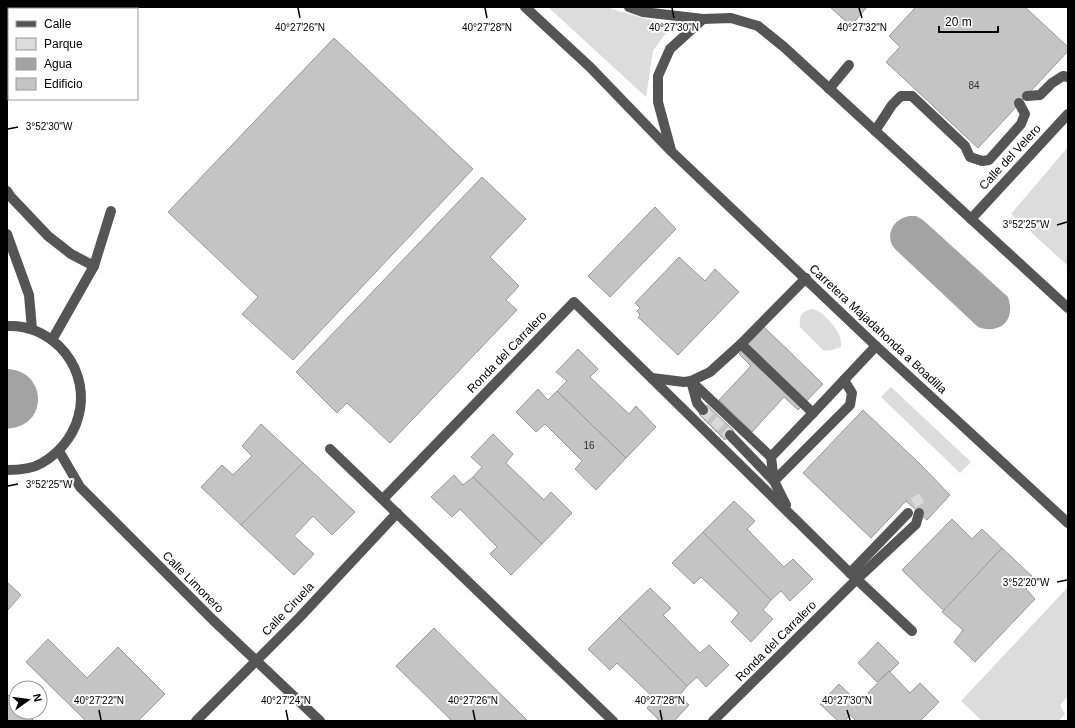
<svg xmlns="http://www.w3.org/2000/svg" width="1075" height="728" font-family="Arial,sans-serif">
	<rect width="100%" height="100%" fill="#fff"/>
	<!-- green -->
	<g fill="#dcdcdc">
		<path d="M548,7H606L612,9L671,26L653,51L646,97Z"/>
		<path d="M1068,147V266L1011,214Z"/>
		<path d="M812,309C822,310 837,328 840,337C841,340 841,344 841,347L832,350L824,351L800,327C799,315 801,312 812,309Z"/>
		<path d="M891,387L971,462L960,473L881,397Z"/>
		<path d="M1068,587V696L1060,705L1065,714L1059,721H982L961,701Z"/>
	</g>
	<!-- water -->
	<g fill="#a3a3a3">
		<path d="M909,216H916L923,220L1008,297C1016,320 1001,335 978,327L896,250C894,248 892,245 891,242C887,229 897,218 909,216Z"/>
		<path d="M7,369C44,370 49,418 17,427C14,428 10,428 7,429Z"/>
	</g>
	<!-- building -->
	<g fill="#c4c4c4" stroke="#999">
		<path d="M830,7H867L851,26Z"/>
		<path d="M916,7H1025L1068,47V51L978,148L886,62L900,47L889,36Z"/>
		<path d="M334,38L473,169L293,360L242,314L258,297L168,212Z"/>
		<path d="M482,177L526,219L490,257L519,286L506,300L517,310L390,443L347,403L337,413L296,372Z"/>
		<path d="M655,207L676,229L610,297L588,276Z"/>
		<path d="M679,257L705,281L715,269L739,292L678,355L638,317L640,315L637,311L640,308L635,303Z"/>
		<path d="M764,327L823,384L798,410L784,397L752,432L719,400L751,366L739,354Z"/>
		<path d="M578,349L598,369L590,377L629,414L636,406L656,427L626,458L557,391L567,381L556,372Z"/>
		<path d="M538,389L548,400L557,391L626,458L596,490L575,469L582,461L545,424L536,432L516,412Z"/>
		<path d="M707,405L734,431L725,440L699,414Z"/>
		<path d="M863,410L919,463L950,495L927,520L906,501L871,538L803,473Z"/>
		<path d="M261,424L303,463L241,525L201,487L222,465L233,475L252,456L242,446Z"/>
		<path d="M493,434L513,454L506,463L544,500L551,492L572,513L542,544L473,477L482,467L471,457Z"/>
		<path d="M303,463L355,512L332,535L313,516L294,536L314,554L294,575L241,525Z"/>
		<path d="M454,475L463,485L473,477L542,544L511,575L490,554L497,547L460,509L452,517L431,497Z"/>
		<path d="M734,501L755,521L747,529L784,567L793,559L813,579L790,601L781,591L771,600L703,532Z"/>
		<path d="M952,519L972,539L982,529L1002,548L944,611L902,570Z"/>
		<path d="M703,532L771,600L763,610L773,619L751,642L731,622L739,613L701,577L694,584L672,563Z"/>
		<path d="M1002,548L1035,579L1026,589L1035,599L975,662L954,642L963,630L942,612Z"/>
		<path d="M7,582L21,595L7,611Z"/>
		<path d="M650,588L671,608L663,615L700,653L709,645L729,665L706,687L697,677L687,686L619,618Z"/>
		<path d="M619,618L687,686L679,696L689,705L674,721H660L647,708L655,699L617,663L610,670L588,649Z"/>
		<path d="M434,628L460,654L528,721H452L396,666Z"/>
		<path d="M48,639L87,678L118,647L165,694L138,721H86L26,662Z"/>
		<path d="M878,642L899,663L890,672L889,671L877,682L858,663Z"/>
		<path d="M889,671L910,693L920,683L939,702L920,721H856L850,715L845,721H838L820,704L839,684L861,705L870,695L868,693Z"/>
		<path d="M7,694L16,703V712H25L34,721H7Z"/>
	</g>
	<g fill="none" stroke-linecap="round" stroke-linejoin="round">
		<!-- minor-tunnel -->
		<g stroke="#d9d9d9" stroke-width="10" stroke-dasharray="10 5" stroke-linecap="butt">
			<path d="M703,410L730,435"/>
			<path d="M915,496L921,507L919,513"/>
		</g>
		<!-- minor -->
		<g stroke="#555" stroke-width="10">
			<path d="M525,7L590,67L672,152L876,346L1068,523"/>
			<path d="M629,7L643,12L703,19L731,18L758,26L784,47L1068,308"/>
			<path d="M7,10L8,7"/>
			<path d="M829,89L849,65"/>
			<path d="M1027,96L1040,95L1052,83L1063,76L1068,77"/>
			<path d="M875,131L892,105L901,96H912L965,146L970,157L982,161L989,160L1021,124L1025,114L1019,103"/>
			<path d="M671,150L658,102V76L670,49L703,19"/>
			<path d="M7,191L11,197L48,236L71,254L94,266"/>
			<path d="M971,219L1068,114"/>
			<path d="M7,234L29,295L32,329"/>
			<path d="M7,326C27,325 45,333 59,346C95,382 85,438 42,463C32,469 19,470 7,470"/>
			<path d="M52,340L94,266L111,211"/>
			<path d="M741,344L813,413"/>
			<path d="M652,378L684,382L691,381L710,372L741,344L806,278"/>
			<path d="M703,410L697,403L691,381L771,457"/>
			<path d="M730,435L774,481L850,405L852,393L844,380"/>
			<path d="M330,449L613,721"/>
			<path d="M59,451L80,487L213,620L320,721"/>
			<path d="M383,499L574,302L850,573L912,631"/>
			<path d="M786,505L774,481L771,457L813,413L876,346"/>
			<path d="M850,573L908,513"/>
			<path d="M196,721L299,618L397,513"/>
			<path d="M713,721L857,579L916,524L919,513"/>
		</g>
	</g>
	<!-- ticks -->
	<path fill="none" stroke="#000" stroke-width="1.5" d="M298,8L300,18M485,8L487,18M672,8L674,18M859,8L862,18M8,129L18,127M1057,225L1067,222M8,486L18,484M1057,582L1067,580M99,710L101,720M286,710L288,720M473,710L475,720M660,710L662,720M847,710L850,720"/>
	<g text-anchor="middle" stroke-width="4" stroke-linejoin="round" paint-order="stroke">
		<!-- number labels -->
		<g font-size="10" fill="#313131">
			<text x="974" y="89">84</text>
			<text x="589" y="449">16</text>
		</g>
		<!-- street labels -->
		<g font-size="12" fill="#000" stroke="#fff">
			<text transform="translate(1010 157) rotate(-47)" y="4">Calle del Velero</text>
			<text transform="translate(878 329) rotate(43)" y="4">Carretera Majadahonda a Boadilla</text>
			<text transform="translate(507 352) rotate(-46)" y="4">Ronda del Carralero</text>
			<text transform="translate(193 582) rotate(45)" y="4">Calle Limonero</text>
			<text transform="translate(288 609) rotate(-46)" y="4">Calle Ciruela</text>
			<text transform="translate(776 641) rotate(-45)" y="4">Ronda del Carralero</text>
		</g>
	</g>
	<g font-size="10" text-anchor="middle" fill="#000" stroke="#fff" stroke-width="4" stroke-linejoin="round" paint-order="stroke">
		<text x="300" y="31">40°27'26"N</text>
		<text x="487" y="31">40°27'28"N</text>
		<text x="674" y="31">40°27'30"N</text>
		<text x="862" y="31">40°27'32"N</text>
		<text x="49" y="130">3°52'30"W</text>
		<text x="1026" y="228">3°52'25"W</text>
		<text x="49" y="488">3°52'25"W</text>
		<text x="1026" y="586">3°52'20"W</text>
		<text x="99" y="704">40°27'22"N</text>
		<text x="286" y="704">40°27'24"N</text>
		<text x="473" y="704">40°27'26"N</text>
		<text x="660" y="704">40°27'28"N</text>
		<text x="847" y="704">40°27'30"N</text>
	</g>
	<!-- border -->
	<rect width="1075" height="728" fill="none" stroke="#000000" stroke-width="16"/>
	<!-- legend -->
	<rect x="8" y="8" width="130" height="92" fill="#ffffff" stroke="#999999"/>
	<rect x="16" y="21" width="20" height="6" fill="#555555" stroke="#999999"/>
	<text x="44" y="28" font-size="12" fill="#000000">Calle</text>
	<rect x="16" y="38" width="20" height="12" fill="#dcdcdc" stroke="#999999"/>
	<text x="44" y="48" font-size="12" fill="#000000">Parque</text>
	<rect x="16" y="58" width="20" height="12" fill="#a3a3a3" stroke="#999999"/>
	<text x="44" y="68" font-size="12" fill="#000000">Agua</text>
	<rect x="16" y="78" width="20" height="12" fill="#c4c4c4" stroke="#999999"/>
	<text x="44" y="88" font-size="12" fill="#000000">Edificio</text>
	<!-- north arrow -->
	<g transform="translate(28 700) rotate(76)"><circle r="19" fill="#ffffff" stroke="#999999"/>
	<path d="M0-3L7 15L0 10L-7 15Z" fill="#000000"/>
	<text y="-6" font-size="11" font-weight="bold" text-anchor="middle" fill="#000000">N</text>
	</g>
	<!-- scale -->
	<path d="M939 26v6h59v-6" fill="none" stroke="#000000" stroke-width="2"/>
	<text x="945" y="26" font-size="12" fill="#000000" stroke="#ffffff" stroke-width="3" paint-order="stroke">20 m</text>
</svg>
